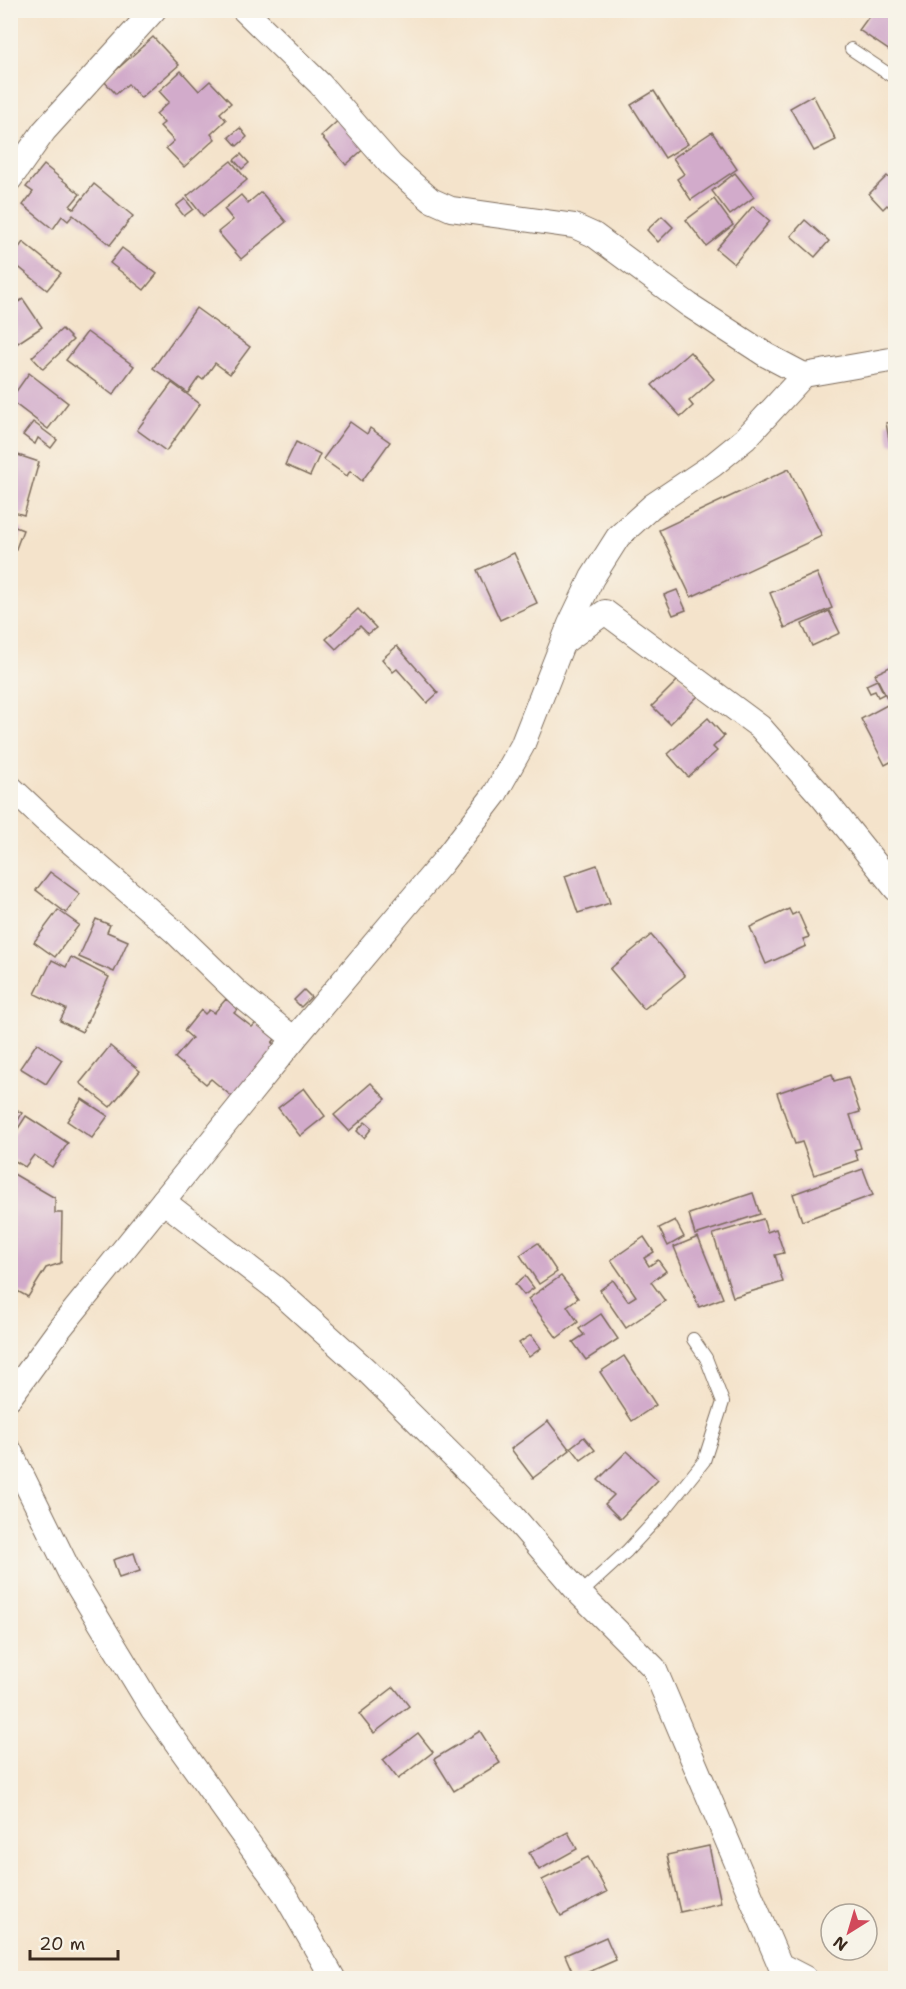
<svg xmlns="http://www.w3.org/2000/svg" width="906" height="1989" font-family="'Shantell Sans',sans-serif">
	<rect width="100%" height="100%" fill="#f7f3e8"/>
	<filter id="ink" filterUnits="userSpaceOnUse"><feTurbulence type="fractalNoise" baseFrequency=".0167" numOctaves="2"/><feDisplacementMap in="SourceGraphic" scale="12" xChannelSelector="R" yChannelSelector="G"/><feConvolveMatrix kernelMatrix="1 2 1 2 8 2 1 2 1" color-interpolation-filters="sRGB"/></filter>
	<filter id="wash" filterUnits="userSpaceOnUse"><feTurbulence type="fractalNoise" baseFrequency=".008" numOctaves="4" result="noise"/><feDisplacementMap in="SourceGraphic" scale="24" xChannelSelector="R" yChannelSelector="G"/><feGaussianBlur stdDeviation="1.35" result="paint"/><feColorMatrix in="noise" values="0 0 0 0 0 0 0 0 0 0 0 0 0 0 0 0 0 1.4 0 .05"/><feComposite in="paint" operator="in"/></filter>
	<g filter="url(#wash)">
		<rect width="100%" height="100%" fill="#f4e3cb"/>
		<g id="blocks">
			<!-- building -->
			<g fill="#d2abcb">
				<path d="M862,10H896V55L859,30L870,15Z"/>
				<path d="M153,37L179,65L141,98L128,84L116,94L104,81Z"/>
				<path d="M181,71L199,91L210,81L231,103L220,113L226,120L211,134L215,139L184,167L166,148L174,141L160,126L164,123L156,114L169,102L159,91Z"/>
				<path d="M654,91L688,144L665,158L631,105Z"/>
				<path d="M813,95L836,140L814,151L790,108Z"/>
				<path d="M343,116L369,144L346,165L321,136Z"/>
				<path d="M240,128L247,137L237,146L229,137Z"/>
				<path d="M712,132L737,169L691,200L677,179L684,174L673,158Z"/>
				<path d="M241,154L249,163L242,169L234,160Z"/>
				<path d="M231,161L247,180L203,216L187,196Z"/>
				<path d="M44,165L80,194L70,206L74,209L94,184L133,216L110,245L73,215L68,221L62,216L53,229L23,205L33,192L26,187Z"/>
				<path d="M735,173L754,197L730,215L712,191Z"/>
				<path d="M887,176L896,184V213L887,205L883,209L869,194Z"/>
				<path d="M261,192L286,222L241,259L218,232L233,220L224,209L241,195L248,203Z"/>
				<path d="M185,199L193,209L184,216L176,206Z"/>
				<path d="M714,199L733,225L706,246L686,220Z"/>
				<path d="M753,206L770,221L734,264L716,249Z"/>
				<path d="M662,216L673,227L658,242L647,230Z"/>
				<path d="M805,220L829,241L815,257L791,236Z"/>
				<path d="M23,242L61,273L47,290L10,260Z"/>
				<path d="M122,248L157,274L144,290L110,263Z"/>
				<path d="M23,299L42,327L10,348V307Z"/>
				<path d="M196,308L250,347L230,374L215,363L203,380L199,377L188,393L153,368Z"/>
				<path d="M62,329L73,340L43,369L32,357Z"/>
				<path d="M87,332L134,366L113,395L66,360Z"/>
				<path d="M690,352L714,379L689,401L693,406L681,417L652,385Z"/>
				<path d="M29,373L68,403L48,429L10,400Z"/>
				<path d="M172,383L200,404L166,451L137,430Z"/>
				<path d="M33,422L57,440L51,448L38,438L35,444L23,435Z"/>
				<path d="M350,422L367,434L370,428L390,442L362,481L350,471L347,476L323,459Z"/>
				<path d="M896,422V444H890L886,423Z"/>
				<path d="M296,442L320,454L310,476L285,465Z"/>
				<path d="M15,454L39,462L24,515L10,511V469Z"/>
				<path d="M789,469L822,536L691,597L659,530Z"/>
				<path d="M10,525L23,530L11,562H10Z"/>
				<path d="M514,553L537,603L500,620L477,570Z"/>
				<path d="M817,573L832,608L785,628L770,593Z"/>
				<path d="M677,590L686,610L673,615L664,595Z"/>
				<path d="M358,609L376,628L368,634L360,626L336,649L326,639Z"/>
				<path d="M829,611L840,633L812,646L802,624Z"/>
				<path d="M397,646L438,693L427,703L397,669L393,672L382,659Z"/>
				<path d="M896,664V706L892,708L875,674Z"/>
				<path d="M680,678L698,696L670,724L652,706Z"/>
				<path d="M877,680L884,694L878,697L875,691L870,693L866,685Z"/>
				<path d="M887,705L896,720V759L885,765L861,719Z"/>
				<path d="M708,718L724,736L713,747L717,751L688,777L668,754Z"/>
				<path d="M597,865L610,903L578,913L565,876Z"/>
				<path d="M50,872L80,894L66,913L36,890Z"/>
				<path d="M789,909L792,915L798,912L809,937L803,939L806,946L766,964L750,927Z"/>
				<path d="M58,910L79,925L55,957L34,942Z"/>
				<path d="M96,919L110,925L107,932L128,941L114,972L79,957Z"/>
				<path d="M651,935L685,976L644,1009L610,969Z"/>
				<path d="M71,957L109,977L82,1032L60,1021L66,1009L35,994L52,960L66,967Z"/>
				<path d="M304,990L311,997L301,1007L294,1000Z"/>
				<path d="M226,999L238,1009L234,1013L252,1027L256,1023L275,1039L272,1043L279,1049L236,1100L211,1079L206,1084L175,1058L192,1038L184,1031L201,1010L205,1014L209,1010L214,1013Z"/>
				<path d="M37,1043L62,1060L46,1084L20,1068Z"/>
				<path d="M110,1046L140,1071L110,1107L80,1083Z"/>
				<path d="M832,1074L834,1081L848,1077L860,1112L850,1115L861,1148L854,1150L858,1160L814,1175L802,1142L795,1144L777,1093Z"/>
				<path d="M371,1083L386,1099L349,1131L334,1115Z"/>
				<path d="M304,1088L325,1116L300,1136L278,1108Z"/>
				<path d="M82,1099L108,1116L92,1138L67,1121Z"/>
				<path d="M10,1107L22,1113L10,1135Z"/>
				<path d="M26,1116L68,1143L52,1167L34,1155L25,1167L10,1158V1141Z"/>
				<path d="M365,1122L372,1128L364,1138L357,1131Z"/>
				<path d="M863,1169L873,1195L802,1221L793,1194Z"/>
				<path d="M12,1173L55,1198V1213H62L61,1263L46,1268L28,1297L10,1287Z"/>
				<path d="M753,1193L760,1214L695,1235L689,1214Z"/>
				<path d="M763,1219L767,1232L776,1229L784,1253L775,1255L783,1282L733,1297L713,1234Z"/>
				<path d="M675,1220L684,1237L668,1246L659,1228Z"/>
				<path d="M644,1237L654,1252L644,1258L649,1266L658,1260L666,1271L651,1282L665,1301L626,1328L600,1290L613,1280L628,1301L636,1296L611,1260Z"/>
				<path d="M698,1237L723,1298L699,1307L674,1247Z"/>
				<path d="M538,1243L557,1272L539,1284L520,1255Z"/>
				<path d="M525,1276L534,1288L524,1295L515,1284Z"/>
				<path d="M561,1276L578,1298L567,1306L578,1322L557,1338L528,1299Z"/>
				<path d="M601,1314L618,1339L586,1360L573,1342L584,1335L579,1329Z"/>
				<path d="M531,1335L541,1348L529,1357L519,1343Z"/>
				<path d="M624,1356L656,1405L632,1421L600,1372Z"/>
				<path d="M548,1421L570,1450L533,1478L511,1449Z"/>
				<path d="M584,1437L595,1450L581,1460L571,1447Z"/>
				<path d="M627,1451L658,1480L620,1519L605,1504L614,1495L598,1480Z"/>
				<path d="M134,1553L140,1571L119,1578L113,1560Z"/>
				<path d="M394,1687L409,1706L374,1733L359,1714Z"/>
				<path d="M480,1731L500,1763L454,1791L434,1759Z"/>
				<path d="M418,1733L433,1752L398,1779L383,1760Z"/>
				<path d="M568,1832L577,1849L539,1870L529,1853Z"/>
				<path d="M709,1846L721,1903L680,1912L667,1855Z"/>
				<path d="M588,1857L607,1892L561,1916L542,1880Z"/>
				<path d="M606,1937L616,1960L575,1978L565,1955Z"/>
			</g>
		</g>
	</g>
	<g filter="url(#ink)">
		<use href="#blocks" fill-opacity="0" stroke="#7c6b5b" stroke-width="1.5"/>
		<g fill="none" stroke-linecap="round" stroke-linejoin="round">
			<defs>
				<g id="service">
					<path d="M851,49L896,79"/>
					<path d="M580,1594L627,1551L664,1511L704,1461L723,1402L706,1358L693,1339"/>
				</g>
				<g id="minor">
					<path d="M244,10L320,84L391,165L431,200L451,209L574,226L594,235L689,305L766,355L804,375"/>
					<path d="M10,179L44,131L154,10"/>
					<path d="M564,642L605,612L760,727L823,798L896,889"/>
					<path d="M10,787L45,820L175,932L239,994L294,1039"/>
					<path d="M163,1201L274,1287L368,1372L512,1515L580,1594L654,1668L780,1965L805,1978"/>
					<path d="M10,1397L61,1327L294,1039L442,863L495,794L522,746L570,624L592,578L618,537L652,506L713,465L745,439L804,375L896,359"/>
					<path d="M10,1451L70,1573L153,1710L285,1894L333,1978"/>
				</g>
			</defs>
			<!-- service casing -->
			<use href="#service" stroke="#7c6b5b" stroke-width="14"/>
			<!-- minor casing -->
			<use href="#minor" stroke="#7c6b5b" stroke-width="26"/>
			<!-- service -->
			<use href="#service" stroke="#fff" stroke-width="12"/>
			<!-- minor -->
			<use href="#minor" stroke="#fff" stroke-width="24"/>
		</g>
	</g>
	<!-- margin -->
	<rect width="906" height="1989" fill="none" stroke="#f7f3e8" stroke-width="36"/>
	<!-- north arrow -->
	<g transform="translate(849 1932) rotate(217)"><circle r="28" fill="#f7f3e8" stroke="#aca397" stroke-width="1.5"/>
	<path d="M0-4.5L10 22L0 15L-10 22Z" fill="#d1495b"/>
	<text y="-9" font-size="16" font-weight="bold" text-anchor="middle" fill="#3b2a1e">N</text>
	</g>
	<!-- scale -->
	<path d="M30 1950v9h88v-9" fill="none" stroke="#3b2a1e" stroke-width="3"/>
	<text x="39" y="1950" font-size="18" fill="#3b2a1e" stroke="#f7f3e8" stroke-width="4.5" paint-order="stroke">20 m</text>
</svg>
